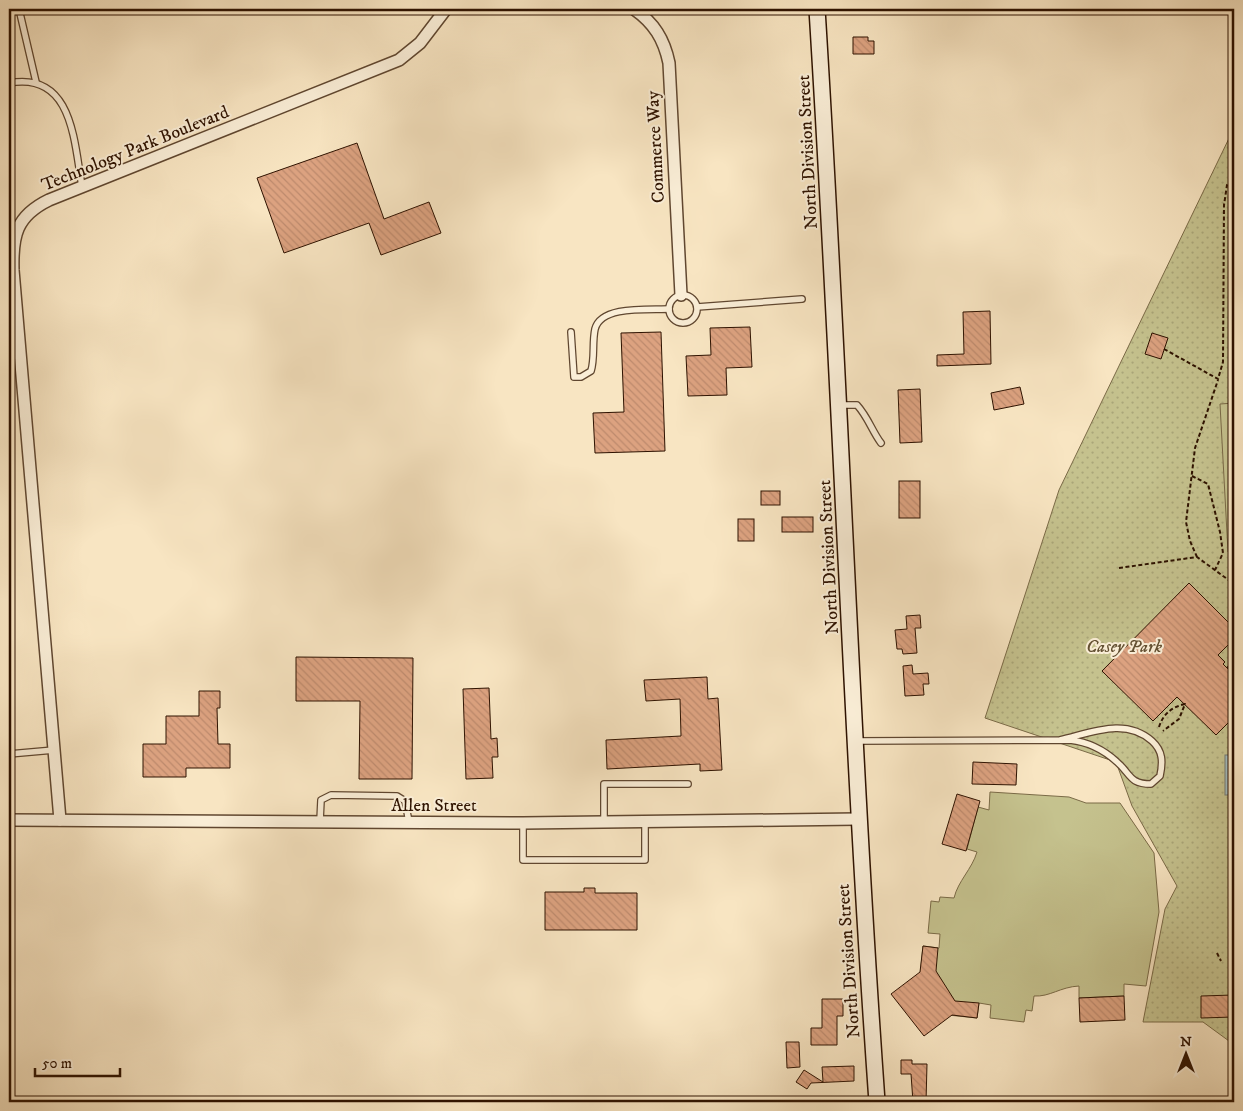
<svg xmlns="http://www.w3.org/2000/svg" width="1243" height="1111" font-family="'IM FELL DW Pica',serif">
	<defs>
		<pattern id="green-dots" width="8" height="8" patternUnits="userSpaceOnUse" patternTransform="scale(1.25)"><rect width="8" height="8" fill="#c5c28e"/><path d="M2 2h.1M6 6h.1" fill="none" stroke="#aaa679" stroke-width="1.8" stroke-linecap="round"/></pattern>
		<pattern id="building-back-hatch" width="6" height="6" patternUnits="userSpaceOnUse" patternTransform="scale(1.25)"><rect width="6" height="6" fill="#dca280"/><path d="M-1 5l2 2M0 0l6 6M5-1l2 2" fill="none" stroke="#bd8a6d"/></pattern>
	</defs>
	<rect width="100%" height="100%" fill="#f8e5c2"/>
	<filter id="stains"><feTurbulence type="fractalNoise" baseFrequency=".004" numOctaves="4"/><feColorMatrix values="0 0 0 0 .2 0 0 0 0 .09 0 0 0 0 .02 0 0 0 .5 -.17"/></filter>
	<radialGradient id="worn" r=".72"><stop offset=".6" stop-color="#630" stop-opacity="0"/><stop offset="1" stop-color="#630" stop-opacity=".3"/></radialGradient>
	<!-- green -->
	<path fill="url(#green-dots)" stroke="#7a6a47" d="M1234,128V1040L1229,1041L1203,1022H1143L1165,909L1177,886L1132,806L1116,762L985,718L1059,490Z"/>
	<!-- pitch -->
	<g fill="#c5c28e" stroke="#7a6a47">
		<path d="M1234,403V557L1228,552L1220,404Z"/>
		<path d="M990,792L1069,797L1086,803H1120L1154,853L1159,912L1146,986L1124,984V996L1079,998V986C1060,987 1050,997 1034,996L1032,1011L1026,1010L1024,1022L990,1018L991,1005L979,1003L977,1018L948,1015L920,976L923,946L939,948L940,934L928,933L931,901L939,902L940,897L954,898C958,881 972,869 977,852L967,849L978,807L989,810Z"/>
	</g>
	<!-- water -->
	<rect fill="#a3bcbe" stroke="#747872" x="1225" y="755" width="9" height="40"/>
	<!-- building -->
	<g fill="url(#building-back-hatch)" stroke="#2e1200">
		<path d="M853,37H868V41H874V54H853Z"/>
		<path d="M357,143L384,219L429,202L441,233L381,255L369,223L284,253L257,178Z"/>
		<path d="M990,311L991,364L937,366V355L964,354L963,312Z"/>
		<path d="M750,327L752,367L726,368L727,395L688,396L686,356L711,355L710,328Z"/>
		<path d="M661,332L665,451L595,453L593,413L624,412L621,333Z"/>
		<path d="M1152,333L1168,338L1161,359L1145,354Z"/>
		<path d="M1020,387L1024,404L994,410L991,393Z"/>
		<path d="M920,389L922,442L900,443L898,390Z"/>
		<rect x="899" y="481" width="21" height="37"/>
		<rect x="761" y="491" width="19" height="14"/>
		<rect x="782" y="517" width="31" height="15"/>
		<rect x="738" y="519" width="16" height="22"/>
		<path d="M1189,583L1234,628V639L1218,655L1225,662L1223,664L1234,675V717L1216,735L1177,697L1153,721L1102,671Z"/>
		<path d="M920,615L921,628H915L917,653L903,654L902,649H897L895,630L907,629L906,616Z"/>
		<path d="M296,657L413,658L412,779H359L360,701H296Z"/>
		<path d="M912,665L913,674L928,673L929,684H923L924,695L905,696L903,666Z"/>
		<path d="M707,677L708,699L718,698L722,770L700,771V764L607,769L606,740L681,736L680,699L646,701L644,680Z"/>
		<path d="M489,688L491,739L497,738L498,757H492L493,778L466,779L463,689Z"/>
		<path d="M199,691H220V708H217L218,744H230V768H186V777H143V744H166V716H199Z"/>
		<path d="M973,762L1017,764L1016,785L972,784Z"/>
		<path d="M957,794L980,801L966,851L942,844Z"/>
		<path d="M584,888H595V893H637V930H545V892H584Z"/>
		<path d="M923,946L938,948L936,971L955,1001L979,1003L977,1018L952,1015L924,1036L891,994L920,972Z"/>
		<path d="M1233,995V1017L1201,1018V996Z"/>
		<path d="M1124,996L1125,1020L1080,1022L1079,998Z"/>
		<path d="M822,999H843V1016H837V1045H811V1028H822Z"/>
		<path d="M786,1042H799L800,1067L787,1068Z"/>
		<path d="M901,1060H912V1064H927L926,1102H913L911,1074H901Z"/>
		<path d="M854,1066V1081L811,1083L807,1089L796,1082L804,1070L823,1082L822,1067Z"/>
	</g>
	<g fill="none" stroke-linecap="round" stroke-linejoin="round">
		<defs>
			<g id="lane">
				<path d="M19,9L36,82"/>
				<path d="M9,83C73,71 74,142 82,186"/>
				<circle cx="683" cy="309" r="14"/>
				<path d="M697,307L802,299"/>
				<path d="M571,332L574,377H581L591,371C595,358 592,343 595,329C601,305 649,310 669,309"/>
				<path d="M840,405H857C868,417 872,431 881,443"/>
				<path d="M857,741L1070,740C1088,742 1103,749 1117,762C1131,774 1129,784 1151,784L1160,776C1163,762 1163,751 1152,741C1125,717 1091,733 1060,740"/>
				<path d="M9,754L54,750"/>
				<path d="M320,821L321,800L331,795L397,796L405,801L409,822"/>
				<path d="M604,822V784H688"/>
				<path d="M523,823V860H645V822"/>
			</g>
			<g id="street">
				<path d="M634,9C654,23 664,39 669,63L681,295"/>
				<path d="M9,820L523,823L858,819"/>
				<path d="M60,820L13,270C12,236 16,216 49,200L399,60L420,43L446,9"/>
			</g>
			<path id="secondary" d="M817,9C840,373 851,738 877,1102"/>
		</defs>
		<!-- lane casing -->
		<use href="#lane" stroke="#604730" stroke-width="8"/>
		<!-- street casing -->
		<use href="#street" stroke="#604730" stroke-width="14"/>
		<!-- secondary casing -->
		<use href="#secondary" stroke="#2e1200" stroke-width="18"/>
		<!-- path -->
		<g stroke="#2e1200" stroke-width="2" stroke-dasharray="4 2.5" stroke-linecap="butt">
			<path d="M1164,349L1218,379L1223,362L1224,205L1227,185L1234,174"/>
			<path d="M1192,476L1208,484L1220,532L1223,553L1215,570"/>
			<path d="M1197,557L1190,541L1186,522L1195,448L1218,380"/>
			<path d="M1119,568L1197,557L1234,584"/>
			<path d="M1227,668L1234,661"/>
			<path d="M1159,727C1163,714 1172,707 1185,704L1179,719L1163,731"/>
			<path d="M1217,953L1221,961"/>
		</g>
		<!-- lane -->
		<use href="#lane" stroke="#faeed7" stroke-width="5.5"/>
		<!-- street -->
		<use href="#street" stroke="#faeed7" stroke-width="11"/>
		<!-- secondary -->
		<use href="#secondary" stroke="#faeed7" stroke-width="15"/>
	</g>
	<g text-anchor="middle" stroke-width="4" stroke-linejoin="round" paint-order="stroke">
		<!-- street labels -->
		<g font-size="18" fill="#2e1200" stroke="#faeed7">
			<text transform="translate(655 147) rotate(-93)" y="6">Commerce Way</text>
			<text transform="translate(135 148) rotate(-22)" y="6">Technology Park Boulevard</text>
			<text transform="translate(807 152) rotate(-93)" y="6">North Division Street</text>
			<text transform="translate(828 557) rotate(-93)" y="6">North Division Street</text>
			<text x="434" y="811">Allen Street</text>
			<text transform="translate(848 961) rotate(-94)" y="6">North Division Street</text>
		</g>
		<!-- park labels -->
		<g font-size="18" font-style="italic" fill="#635032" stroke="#faeed7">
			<text x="1124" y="652">Casey Park</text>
		</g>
	</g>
	<!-- margin -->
	<rect width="1243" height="1111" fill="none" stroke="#f8e5c2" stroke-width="30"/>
	<rect x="10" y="10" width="1223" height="1091" fill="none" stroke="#2e1200" stroke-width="2.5"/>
	<rect x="15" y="15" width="1213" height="1081" fill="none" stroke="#2e1200"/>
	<!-- north arrow -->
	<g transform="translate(1186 1054)" stroke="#faeed7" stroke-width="4" paint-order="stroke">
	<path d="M0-4L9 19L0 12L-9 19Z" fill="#2e1200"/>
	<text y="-8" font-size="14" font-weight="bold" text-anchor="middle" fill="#2e1200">N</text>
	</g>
	<!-- scale -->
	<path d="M35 1068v8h85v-8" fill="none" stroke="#2e1200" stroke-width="2.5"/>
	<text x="42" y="1068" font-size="15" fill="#2e1200" stroke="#faeed7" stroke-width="4" paint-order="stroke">50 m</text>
	<rect width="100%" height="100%" filter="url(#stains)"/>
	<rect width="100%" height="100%" fill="url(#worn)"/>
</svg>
